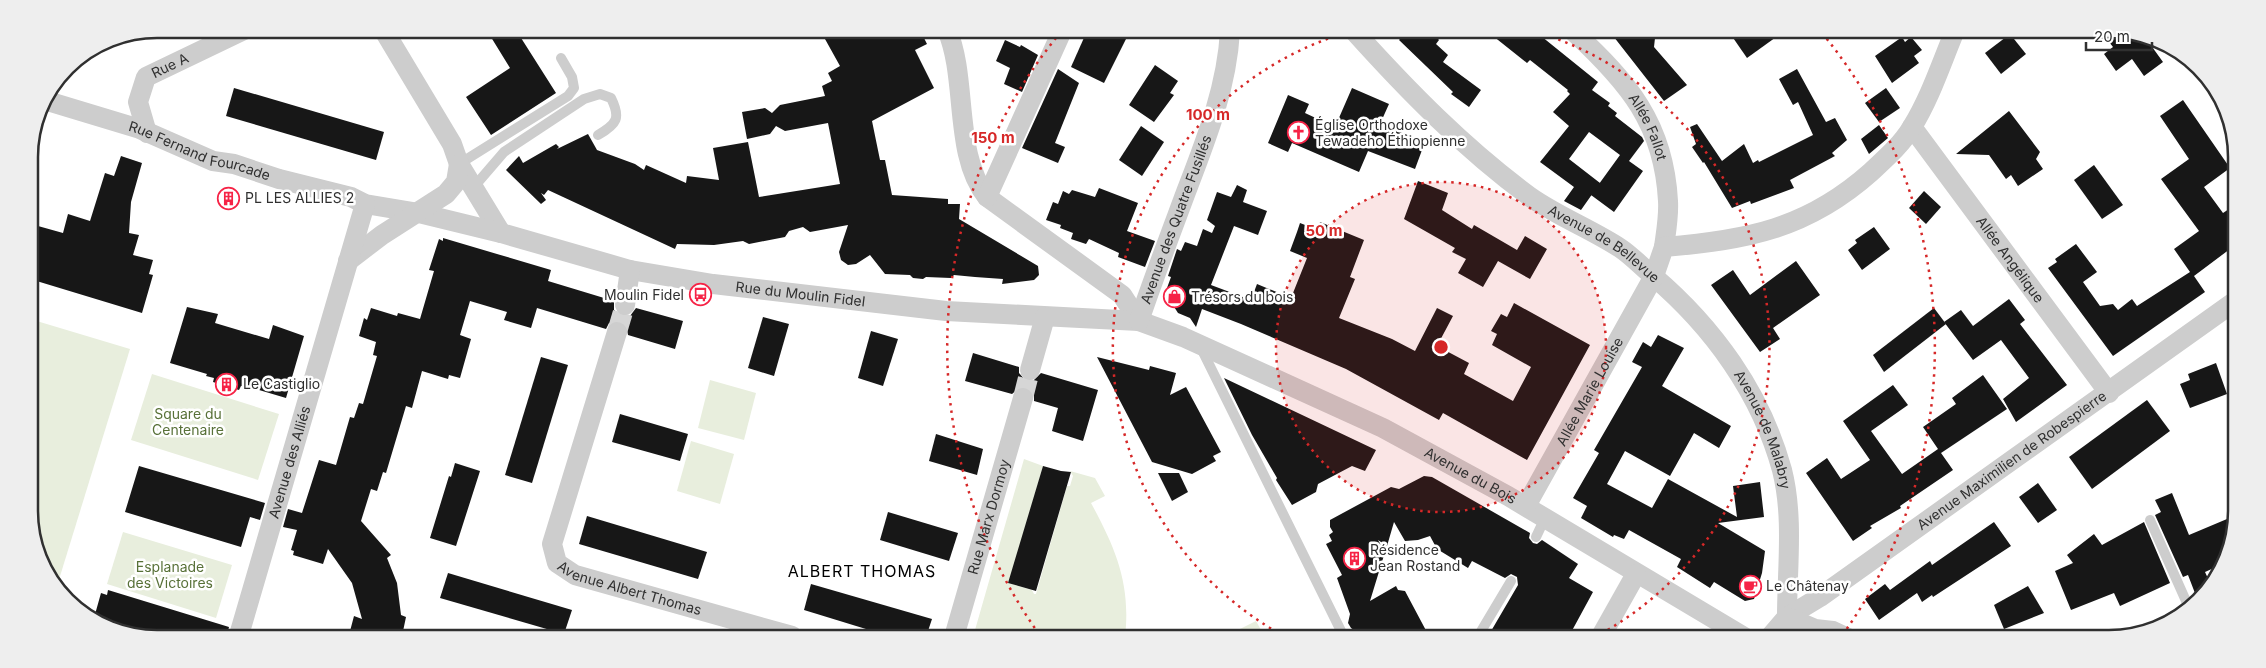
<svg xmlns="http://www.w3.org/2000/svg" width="2266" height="668" font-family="Inter,sans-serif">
	<rect width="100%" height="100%" fill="#fff"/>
	<!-- green -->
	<g fill="#e8eedd">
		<path d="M30,319L130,349L57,586L31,536Z"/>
		<path d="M152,374L279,414L258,480L131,440Z"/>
		<path d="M710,380L756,393L744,440L698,428Z"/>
		<path d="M691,441L734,454L720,504L677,491Z"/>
		<path d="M1024,459L1043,466L1009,583L1032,590L1034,594H1036L1067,486H1070L1073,476L1070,471L1095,478L1105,496L1091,503C1116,549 1131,584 1125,637H973Z"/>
		<path d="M123,532L232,565L216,618L107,584Z"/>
		<path d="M1256,621L1265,637H1231L1238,630Z"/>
	</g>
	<!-- building -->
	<g fill="#171717">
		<path d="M486,29L516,30L556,93L491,135L466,97L510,68Z"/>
		<path d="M820,30H920L927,44L915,50L934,88L872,121L880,160H885L892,195L948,199V204H960L959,219L1038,266L1039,275L1034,280L1002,284L1003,279L975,277L954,275L951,278L926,277L923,279L913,278L910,275L885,274L870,255L856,264L848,265L841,260L839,252L848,225L810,232L803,227L789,231L785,237L749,244L743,241L714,245L677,244L675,249L548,190L544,195L541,193L546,200L541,204L506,170L519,156L523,163L556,144L559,147L557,149L588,134L597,150L635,164L644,170L646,165L686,183L687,176L719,180L713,148L748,142L759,197L840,184L828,123L785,131L776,126L770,134L747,139L742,112L765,108L772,113L780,105L825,96L822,86L832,81L828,73L840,66Z"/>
		<path d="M1087,31H1130L1104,83L1071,67Z"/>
		<path d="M1407,31H1431L1439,40L1436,44L1448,55L1443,62L1481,90L1469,107L1451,94L1453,92L1399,40Z"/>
		<path d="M1488,32H1536L1598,82L1592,90L1610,103L1608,106L1617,113L1615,116L1642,137L1644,141L1629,161L1643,171L1614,212L1591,195L1620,155L1589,132L1569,159L1600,183L1581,210L1564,201L1574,187L1540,162L1569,126L1553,112L1570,94L1567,91L1568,90L1530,60L1527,63Z"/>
		<path d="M1610,32H1650L1655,38L1654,47L1687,85L1664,101Z"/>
		<path d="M1729,32H1783L1747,58Z"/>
		<path d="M2102,33H2142L2163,62L2144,76L2132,59L2116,71L2104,54L2113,47Z"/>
		<path d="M2010,34L2026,54L2001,74L1985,53Z"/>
		<path d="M1902,37L1905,42L1911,37L1922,50L1914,56L1919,63L1892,83L1875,56Z"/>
		<path d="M1005,40L1020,47L1021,45L1038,55L1022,92L1004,84L1010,68L996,61Z"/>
		<path d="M1155,65L1178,81L1170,93L1174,95L1154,122L1129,105Z"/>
		<path d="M1058,69L1079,83L1055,143L1065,147L1058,163L1022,148Z"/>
		<path d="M1797,69L1826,122L1835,118L1847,140L1832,153L1835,156L1790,180L1794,188L1751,204L1750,201L1732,208L1704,162L1703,163L1692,147L1696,144L1690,127L1697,124L1722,161L1744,144L1753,163L1758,160L1759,162L1813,135L1798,102L1793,105L1779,79Z"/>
		<path d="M234,88L384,132L376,160L226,116Z"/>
		<path d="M1352,88L1389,104L1380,124L1425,142L1415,169L1368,151L1359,172L1292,143L1288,152L1268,143L1288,95L1309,104L1305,113L1335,127Z"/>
		<path d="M1886,88L1900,108L1879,122L1865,103Z"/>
		<path d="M2183,100L2230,168L2204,187L2223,213L2235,205L2234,246L2194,276L2205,292L2113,356L2048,268L2057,262L2055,259L2076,244L2097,272L2083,282L2100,306L2113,304L2118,310L2132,299L2137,306L2190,272L2174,249L2199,231L2161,179L2189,159L2160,116Z"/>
		<path d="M2009,111L2040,152L2036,159L2043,169L2018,186L2011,175L2006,179L1989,155L1956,154Z"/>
		<path d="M1879,125L1888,138L1869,154L1861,139Z"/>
		<path d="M1141,126L1164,142L1142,176L1119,160Z"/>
		<path d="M121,156L142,163L131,202L129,233L139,235L133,255L153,260L149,274L153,275L142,313L30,279V254L38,226L63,233L68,214L90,221L105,173L114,176Z"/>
		<path d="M2094,165L2123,205L2102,219L2074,180Z"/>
		<path d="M1418,181L1448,193L1442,210L1472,229L1474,225L1517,250L1525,236L1547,249L1530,279L1498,261L1483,287L1458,273L1466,259L1452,252L1455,248L1404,219Z"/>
		<path d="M1237,185L1247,190L1243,202L1267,211L1258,235L1234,226L1211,285L1251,300L1257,284L1291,298L1307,258L1290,251L1297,232L1300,223L1318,230L1320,222L1364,240L1350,277L1355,279L1339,318L1392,339L1415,351L1437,308L1453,316L1437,346L1469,363L1464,374L1513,401L1531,367L1492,345L1497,334L1491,331L1501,314L1507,317L1514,303L1590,345L1527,460L1443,413L1439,420L1346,369L1241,324L1202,309L1196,327L1190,318L1178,313L1169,299L1167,288L1171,277L1168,276L1177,249L1181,251L1185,242L1197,246L1203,229L1212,233L1215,226L1207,220L1217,192L1231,197Z"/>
		<path d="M1099,188L1138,203L1127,231L1155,241L1145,267L1118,257L1119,253L1089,239L1086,244L1071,239L1073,233L1060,228L1061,225L1046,220L1053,202L1058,204L1063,191L1069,194L1072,190L1095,197Z"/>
		<path d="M1924,191L1941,207L1926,224L1909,208Z"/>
		<path d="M1874,227L1890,249L1862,270L1848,250L1857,243L1855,240Z"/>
		<path d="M443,238L551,270L548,281L614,301V310L623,317L630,316L636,308L683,321L675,349L628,335L626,324L620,321L609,323L606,329L537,308L531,328L504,320L507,312L470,301L460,335L471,339L460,378L449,375L448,379L422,371L412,408L406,406L386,473L383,472L377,491L371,489L361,521L391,555L387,558L397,583L401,615L406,617L402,636L349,635L354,616L362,619L352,583L328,549L323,564L293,555L294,551L291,550L297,530L283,527L288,509L302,513L319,460L336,465L350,417L354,418L359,403L363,404L377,356L373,355L376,342L359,336L364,318L367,320L371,308L397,316L398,313L420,319L434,271L429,270L439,239L443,241Z"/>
		<path d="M1796,261L1820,295L1773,328L1780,339L1760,352L1711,285L1733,270L1750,295Z"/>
		<path d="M2009,299L2025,320L2020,324L2067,385L2016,422L2003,399L2029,378L2001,340L1973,360L1944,322L1961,310L1973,326Z"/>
		<path d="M187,307L218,314L215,323L269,339L273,325L304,336L286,398L249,387L241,386L239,390L213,382L214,378L206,376L207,374L170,363Z"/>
		<path d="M1934,308L1946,324L1884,372L1873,355Z"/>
		<path d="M763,317L789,324L774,376L748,368Z"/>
		<path d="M871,331L898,339L883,386L858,378Z"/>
		<path d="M1658,335L1684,348L1662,386L1731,426L1719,448L1694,433L1670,476L1625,451L1607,484L1652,508L1668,479L1737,517L1733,486L1760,482L1764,517L1718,523L1765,551L1762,573L1754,599L1745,601L1714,582L1710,588L1677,567L1681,559L1629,530L1624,539L1614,535L1613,537L1581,518L1587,506L1573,498L1599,453L1594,450L1642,367L1632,362L1643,342L1651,347Z"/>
		<path d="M973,353L1019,367V373L1026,381H1033L1041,373L1098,390L1083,441L1052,431L1058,408L1034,401V395L1027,387H1020L1012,394L965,381Z"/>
		<path d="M541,357L568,365L532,483L505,475Z"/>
		<path d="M1097,357L1149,370L1150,366L1176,373L1170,395L1186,387L1221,452L1213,456L1216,461L1192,474L1152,462Z"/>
		<path d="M2216,363L2227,394L2190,408L2180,384L2190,380L2188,374Z"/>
		<path d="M1983,375L2007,409L1941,453L1953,470L1900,506L1901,508L1870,526L1872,528L1853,541L1806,473L1827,458L1841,479L1870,460L1843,421L1893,385L1908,405L1871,431L1902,474L1938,449L1923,427L1956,404L1952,398Z"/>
		<path d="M1224,378L1376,450L1365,471L1352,466L1318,484L1316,492L1292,505L1276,480L1277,478L1252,435Z"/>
		<path d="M2147,400L2170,431L2092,489L2069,457Z"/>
		<path d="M620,414L688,434L680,461L612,442Z"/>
		<path d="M936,434L983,449L977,475L929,461Z"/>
		<path d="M455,463L480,471L456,546L430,538L449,476L451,477Z"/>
		<path d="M139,466L265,503L260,520L250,517L241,547L125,512Z"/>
		<path d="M1043,466L1061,471L1071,472L1036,591L1008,583Z"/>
		<path d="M1158,473H1179L1188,492L1172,501Z"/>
		<path d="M1424,476L1432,477L1530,533L1529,538L1533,543L1537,544L1542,540L1578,564L1569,578L1593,592L1568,638H1487L1518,585L1517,577L1511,574L1505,578L1472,561L1468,568L1437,549L1430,536L1418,540L1405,541L1394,522L1387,546L1378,540L1385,552L1370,601L1396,586L1398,590L1405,591L1430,638L1364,637L1351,628L1348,623L1350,614L1337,578L1342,575L1326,544L1332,541L1329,535L1333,532L1330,527V520L1391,487L1399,489Z"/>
		<path d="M2038,483L2057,510L2038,523L2019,497Z"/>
		<path d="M2172,493L2189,535L2227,519L2233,533V545L2225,563L2205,572L2212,587L2198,601L2188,575L2183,577L2155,515L2161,512L2155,500Z"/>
		<path d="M888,512L958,533L949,561L880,540Z"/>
		<path d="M587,516L707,552L698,579L579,544Z"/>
		<path d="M1994,522L2011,546L1933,597L1932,595L1922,602L1917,593L1879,620L1865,599L1885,584L1890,590L1930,561L1932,565Z"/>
		<path d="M2144,522L2170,583L2120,606L2114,593L2071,610L2055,571L2073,563L2067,555L2094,534L2102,545Z"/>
		<path d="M448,573L572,610L564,634L440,598Z"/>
		<path d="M811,584L932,619L926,637H892L804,610Z"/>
		<path d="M2028,586L2044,613L2004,629L1994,605Z"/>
		<path d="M108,590L229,627L227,635H123L94,618L101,593L107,595Z"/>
	</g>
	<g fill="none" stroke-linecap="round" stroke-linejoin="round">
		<!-- street-tunnel -->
		<g stroke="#d6d6d6" stroke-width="20" stroke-dasharray="20 10" stroke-linecap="butt">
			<path d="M617,332L625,305"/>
			<path d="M1023,398L1030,370"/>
		</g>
		<!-- lane -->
		<g stroke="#cdcdcd" stroke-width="10">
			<path d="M459,164L568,96L574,88L572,77L561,58"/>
			<path d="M473,188L504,152L584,99L600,94L611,98C621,118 617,124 598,135"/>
			<path d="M1201,348L1344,637"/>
			<path d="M2150,520L2190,610"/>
			<path d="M1536,537L1545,518"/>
			<path d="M1477,638L1511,581"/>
		</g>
		<!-- street -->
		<g stroke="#cdcdcd" stroke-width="20">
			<path d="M383,29L452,144L459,164L501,233"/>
			<path d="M947,30C968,78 953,155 987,197L1122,295L1139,321"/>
			<path id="s1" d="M1354,31C1408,91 1464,148 1529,196C1557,216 1591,229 1620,248C1632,256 1642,267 1653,276C1713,327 1761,393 1782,470C1794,517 1787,569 1787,617"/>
			<path id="s2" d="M1574,32C1628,82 1664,124 1668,201C1669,216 1666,232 1664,247"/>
			<path id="s3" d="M44,100L140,129L213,161L234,164L279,179L351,197L365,204L419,213L501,233L630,270L713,284L946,311L1139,321L1183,337L1383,428L1508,496L1746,638"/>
			<path id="s4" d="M1912,127L2109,393"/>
			<path id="s5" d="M147,133L138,102L146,77L246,29"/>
			<path d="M987,197L1062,31"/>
			<path d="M348,261L382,235L446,194L456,182L459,164"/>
			<path d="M625,305L630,270"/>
			<path id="s6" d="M1139,321C1154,277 1170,235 1186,192C1206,140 1227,87 1230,31"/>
			<path id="s7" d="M617,332L552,544L557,563L575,575L792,636"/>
			<path d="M1030,370L1045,317"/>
			<path id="s8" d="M1526,506L1654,276L1664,247C1747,240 1807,229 1871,172C1886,158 1902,144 1912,127C1930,98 1941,64 1954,33"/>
			<path id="s9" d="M1787,617L1820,597L2234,302"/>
			<path id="s10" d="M239,635L365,204"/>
			<path id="s11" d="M954,637L1023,398"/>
			<path d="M1600,638L1636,574"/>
			<path d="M1769,638L1787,617L1815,629L1833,631L1848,638"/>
		</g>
	</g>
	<!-- distance rings -->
	<circle cx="1441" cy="347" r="165" fill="#d62828" fill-opacity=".12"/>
	<g fill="none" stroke="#d62828" stroke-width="2.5" stroke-dasharray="2.5 5">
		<circle cx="1441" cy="347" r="165"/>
		<path d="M1284 636A329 329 0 0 1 1348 32M1537 32A329 329 0 0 1 1595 637"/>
		<path d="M1039 634A494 494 0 0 1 1060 33M1822 33A494 494 0 0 1 1841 637"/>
	</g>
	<!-- icons -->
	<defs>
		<symbol id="church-ring" viewBox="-11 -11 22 22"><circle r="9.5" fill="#fff" stroke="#f62346" stroke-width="1.5"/><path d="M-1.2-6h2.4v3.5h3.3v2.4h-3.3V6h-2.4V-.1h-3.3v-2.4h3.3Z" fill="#f62346"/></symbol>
		<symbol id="building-ring" viewBox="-11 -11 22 22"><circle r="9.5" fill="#fff" stroke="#f62346" stroke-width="1.5"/><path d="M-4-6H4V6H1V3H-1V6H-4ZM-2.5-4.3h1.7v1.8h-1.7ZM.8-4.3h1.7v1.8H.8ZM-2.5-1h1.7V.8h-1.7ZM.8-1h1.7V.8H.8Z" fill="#f62346"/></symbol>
		<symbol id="bus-ring" viewBox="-11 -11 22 22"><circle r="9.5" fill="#fff" stroke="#f62346" stroke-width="1.5"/><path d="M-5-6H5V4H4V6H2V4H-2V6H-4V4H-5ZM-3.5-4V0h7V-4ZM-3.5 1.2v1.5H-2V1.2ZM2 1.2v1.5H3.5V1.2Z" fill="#f62346"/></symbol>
		<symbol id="shop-ring" viewBox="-11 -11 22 22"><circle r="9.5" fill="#fff" stroke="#f62346" stroke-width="1.5"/><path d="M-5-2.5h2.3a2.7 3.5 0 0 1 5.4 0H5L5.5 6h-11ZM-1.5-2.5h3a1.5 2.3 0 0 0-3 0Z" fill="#f62346"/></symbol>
		<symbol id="cafe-ring" viewBox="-11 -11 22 22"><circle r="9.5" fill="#fff" stroke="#f62346" stroke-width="1.5"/><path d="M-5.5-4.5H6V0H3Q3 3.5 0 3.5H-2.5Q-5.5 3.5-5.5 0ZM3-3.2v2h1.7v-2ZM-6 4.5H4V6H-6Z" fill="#f62346"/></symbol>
	</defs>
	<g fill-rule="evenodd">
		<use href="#church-ring" x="1286" y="120" width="25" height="25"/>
		<use href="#building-ring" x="216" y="186" width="25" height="25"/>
		<use href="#bus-ring" x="688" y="282" width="25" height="25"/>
		<use href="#shop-ring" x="1162" y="284" width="25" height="25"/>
		<use href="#building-ring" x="214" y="372" width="25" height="25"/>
		<use href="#building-ring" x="1342" y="546" width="25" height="25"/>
		<use href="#cafe-ring" x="1738" y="574" width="25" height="25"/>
	</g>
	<g text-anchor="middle" stroke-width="5" stroke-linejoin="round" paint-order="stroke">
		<!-- street labels -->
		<g font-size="14" fill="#303030" stroke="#fff">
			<text dy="5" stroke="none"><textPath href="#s5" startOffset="85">Rue A</textPath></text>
			<text dy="5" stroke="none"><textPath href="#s2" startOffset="122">Allée Fallot</textPath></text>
			<text dy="5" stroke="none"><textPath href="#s3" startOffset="164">Rue Fernand Fourcade</textPath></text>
			<text dy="5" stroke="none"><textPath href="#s6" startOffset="108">Avenue des Quatre Fusillés</textPath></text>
			<text dy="5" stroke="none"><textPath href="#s1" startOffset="330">Avenue de Bellevue</textPath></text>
			<text dy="5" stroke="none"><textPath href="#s4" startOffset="165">Allée Angélique</textPath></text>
			<text dy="5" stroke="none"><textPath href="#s3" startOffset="784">Rue du Moulin Fidel</textPath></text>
			<text dy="5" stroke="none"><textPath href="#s8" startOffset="131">Allée Marie Louise</textPath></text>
			<text dy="5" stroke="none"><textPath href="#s1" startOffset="581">Avenue de Malabry</textPath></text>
			<text dy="5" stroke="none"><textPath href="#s9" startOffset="274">Avenue Maximilien de Robespierre</textPath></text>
			<text dy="5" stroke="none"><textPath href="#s10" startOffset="180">Avenue des Alliés</textPath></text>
			<text dy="5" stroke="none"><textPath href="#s3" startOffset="1490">Avenue du Bois</textPath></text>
			<text dy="5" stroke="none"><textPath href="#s11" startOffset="125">Rue Marx Dormoy</textPath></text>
			<text dy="5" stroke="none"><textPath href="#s7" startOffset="319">Avenue Albert Thomas</textPath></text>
		</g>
		<!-- poi labels -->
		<g font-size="14" fill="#303030" stroke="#fff" text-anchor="start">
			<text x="1315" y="130">Église Orthodoxe<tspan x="1315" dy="16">Tewadeho Éthiopienne</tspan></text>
			<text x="245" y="203">PL LES ALLIES 2</text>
			<text x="684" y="300" text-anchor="end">Moulin Fidel</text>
			<text x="1191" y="302">Trésors du bois</text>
			<text x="243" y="389">Le Castiglio</text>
			<text x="1370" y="555">Résidence<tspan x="1370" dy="16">Jean Rostand</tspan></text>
			<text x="1766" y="591">Le Châtenay</text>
		</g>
		<!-- park labels -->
		<g font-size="14" fill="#587138" stroke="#fff">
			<text x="188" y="419">Square du<tspan x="188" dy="16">Centenaire</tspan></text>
			<text x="170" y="572">Esplanade<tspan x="170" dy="16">des Victoires</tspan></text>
		</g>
		<!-- quarter labels -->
		<g font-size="16" letter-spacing="1" fill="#000" stroke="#fff">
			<text x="862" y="577">ALBERT THOMAS</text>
		</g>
	</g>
	<!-- crop -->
	<path d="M0 0H2266V668H0ZM157 38H2109A119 119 0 0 1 2228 157V511A119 119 0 0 1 2109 630H157A119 119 0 0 1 38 511V157A119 119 0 0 1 157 38Z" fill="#eee" fill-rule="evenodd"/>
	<path fill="none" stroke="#303030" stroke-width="2.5" d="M157 38H2109A119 119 0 0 1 2228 157V511A119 119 0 0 1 2109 630H157A119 119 0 0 1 38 511V157A119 119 0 0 1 157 38Z"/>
	<circle cx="1441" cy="347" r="8" fill="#d62828" stroke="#fff" stroke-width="2.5"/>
	<g font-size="15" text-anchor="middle" font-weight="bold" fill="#d62828" stroke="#fff" stroke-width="5" stroke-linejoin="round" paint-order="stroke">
		<text x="1208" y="120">100 m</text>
		<text x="993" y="143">150 m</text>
		<text x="1324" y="236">50 m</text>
	</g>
	<!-- scale -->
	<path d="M2086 42v8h66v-8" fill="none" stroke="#303030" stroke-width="2.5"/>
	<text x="2094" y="42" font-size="15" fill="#303030" stroke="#ffffff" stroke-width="4" paint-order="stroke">20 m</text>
</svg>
